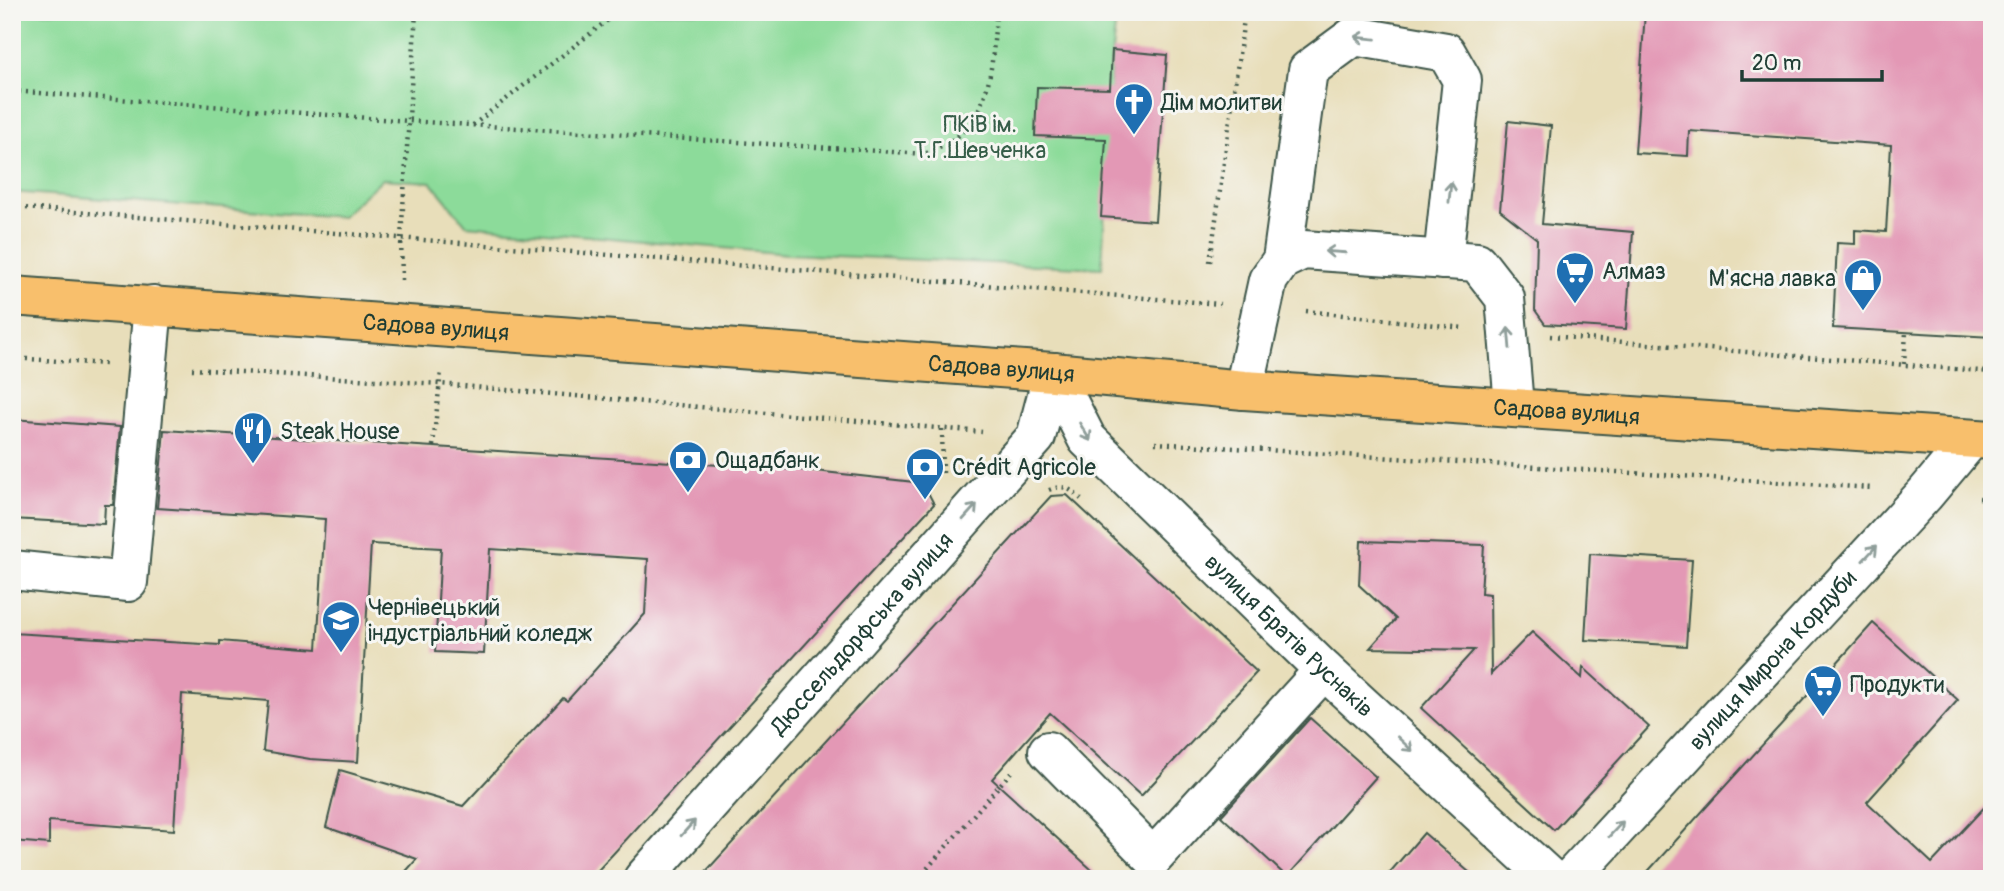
<svg xmlns="http://www.w3.org/2000/svg" width="2004" height="891" font-family="Pangolin,sans-serif">
	<rect width="100%" height="100%" fill="#f6f6f2"/>
	<filter id="ink" filterUnits="userSpaceOnUse"><feTurbulence type="fractalNoise" baseFrequency=".0143" numOctaves="2"/><feDisplacementMap in="SourceGraphic" scale="14" xChannelSelector="R" yChannelSelector="G"/><feConvolveMatrix kernelMatrix="1 2 1 2 8 2 1 2 1" color-interpolation-filters="sRGB"/></filter>
	<filter id="wash" filterUnits="userSpaceOnUse"><feTurbulence type="fractalNoise" baseFrequency=".00686" numOctaves="4" result="noise"/><feDisplacementMap in="SourceGraphic" scale="28" xChannelSelector="R" yChannelSelector="G"/><feGaussianBlur stdDeviation="1.57" result="paint"/><feColorMatrix in="noise" values="0 0 0 0 0 0 0 0 0 0 0 0 0 0 0 0 0 1.4 0 .05"/><feComposite in="paint" operator="in"/></filter>
	<g filter="url(#wash)">
		<rect width="100%" height="100%" fill="#e8deba"/>
		<!-- green -->
		<path fill="#8cdb9a" stroke="#568c67" stroke-width="2" d="M12,12H1117L1112,50L1102,268L788,254L466,225L431,182L382,179L341,217L12,192Z"/>
		<g id="blocks">
			<!-- building -->
			<g fill="#e398b5">
				<path d="M1645,12H1992V337L1833,328L1837,243L1855,244V230L1886,232L1891,145L1689,131L1688,156L1635,153Z"/>
				<path d="M1112,50L1167,55L1155,221L1101,217L1106,139L1035,136L1037,87L1110,89Z"/>
				<path d="M1508,121L1551,126L1542,224L1633,232L1626,329L1545,324L1535,310L1537,239L1500,210Z"/>
				<path d="M12,419L120,427L113,505H105L104,524L12,519Z"/>
				<path d="M164,430L815,471L923,483L934,504L590,879H399L417,859L326,827L340,770L463,806L563,698L567,701L645,614L648,559L490,549L484,654L435,652L441,548L371,544L358,762L310,759L263,751L268,701L182,694L174,830L49,821V844L12,841V633L220,645V641L317,649L325,519L157,508Z"/>
				<path d="M1067,495L1257,672L1141,796L1050,713L992,779L1102,879H699L1051,496Z"/>
				<path d="M1361,541L1484,545L1481,593L1490,594L1491,674L1532,632L1582,678L1583,667L1649,727L1554,830L1421,708L1474,650L1370,648L1396,619L1359,585Z"/>
				<path d="M1590,554L1692,560L1686,646L1585,640Z"/>
				<path d="M1873,623L1958,700L1867,802L1932,863L1992,799V879H1641Z"/>
				<path d="M1310,718L1376,777L1287,877L1221,816Z"/>
				<path d="M1424,833L1477,879H1384Z"/>
			</g>
		</g>
	</g>
	<g filter="url(#ink)">
		<use href="#blocks" fill-opacity="0" stroke="#3d5548" stroke-width="2"/>
		<g fill="none" stroke-linecap="round" stroke-linejoin="round">
			<defs>
				<g id="minor">
					<path d="M1282,260L1308,70L1354,36L1446,52L1462,80L1443,260"/>
					<path id="s1" d="M1053,372L1087,439L1324,670L1551,879"/>
					<path d="M1244,390L1268,280L1282,260L1303,250L1477,262L1505,298L1514,406"/>
					<path d="M12,570L128,582L153,305"/>
					<path d="M1048,751L1153,858L1324,670"/>
					<path id="s2" d="M643,879L1036,437L1053,372"/>
					<path id="s3" d="M1570,879L1925,494L1971,439"/>
				</g>
				<g id="major">
					<path id="s4" d="M12,296L1053,372L1244,390L1992,440"/>
				</g>
			</defs>
			<!-- minor casing -->
			<use href="#minor" stroke="#3d5548" stroke-width="42"/>
			<!-- major casing -->
			<use href="#major" stroke="#3d5548" stroke-width="42"/>
			<!-- path -->
			<g stroke="#3d5548" stroke-width="4.5" stroke-dasharray="2 5" stroke-linecap="butt">
				<path d="M12,91L408,121L925,154C936,148 950,143 959,135C993,107 993,53 996,12"/>
				<path d="M473,125L618,12"/>
				<path d="M12,207L1220,304"/>
				<path d="M1210,262L1245,12"/>
				<path d="M402,280L401,238L416,12"/>
				<path d="M1306,311L1464,328"/>
				<path d="M1550,336L1992,372"/>
				<path d="M12,358L106,364"/>
				<path d="M1904,364L1906,332"/>
				<path d="M192,369L440,384L982,432"/>
				<path d="M942,429L943,473"/>
				<path d="M1155,443L1872,488"/>
				<path d="M433,446L441,371"/>
				<path d="M1049,490C1064,484 1069,488 1081,499"/>
				<path d="M1979,498L1992,499"/>
				<path d="M918,879L1011,772"/>
			</g>
			<!-- minor -->
			<use href="#minor" stroke="#fff" stroke-width="38"/>
			<!-- major -->
			<use href="#major" stroke="#f8bf6c" stroke-width="38"/>
		</g>
		<!-- one-way arrows -->
		<defs><path id="oneway-shaft" d="M-6 0H5M1.5-3L5.5 0L1.5 3" fill="none" stroke-width="1.6" stroke-linecap="round" stroke-linejoin="round" transform="scale(1.75)"/></defs>
		<g stroke="#8f9e9a">
			<use href="#oneway-shaft" transform="translate(1365 38) rotate(-174)"/>
			<use href="#oneway-shaft" transform="translate(1450 192) rotate(-84)"/>
			<use href="#oneway-shaft" transform="translate(1335 252) rotate(-176)"/>
			<use href="#oneway-shaft" transform="translate(1509 338) rotate(-95)"/>
			<use href="#oneway-shaft" transform="translate(1085 432) rotate(59)"/>
			<use href="#oneway-shaft" transform="translate(970 512) rotate(-48)"/>
			<use href="#oneway-shaft" transform="translate(1870 553) rotate(-47)"/>
			<use href="#oneway-shaft" transform="translate(1405 744) rotate(43)"/>
			<use href="#oneway-shaft" transform="translate(688 828) rotate(-48)"/>
			<use href="#oneway-shaft" transform="translate(1616 829) rotate(-47)"/>
		</g>
	</g>
	<!-- icons -->
	<defs>
		<symbol id="church-pin" viewBox="-11 -11 22 30"><path d="M0 17L-7.5 6A9.5 9.5 0 1 1 7.5 6Z" fill="#1f6fb2" stroke="#f6f6f2"/><path d="M-1.2-6h2.4v3.5h3.3v2.4h-3.3V6h-2.4V-.1h-3.3v-2.4h3.3Z" fill="#fff"/></symbol>
		<symbol id="supermarket-pin" viewBox="-11 -11 22 30"><path d="M0 17L-7.5 6A9.5 9.5 0 1 1 7.5 6Z" fill="#1f6fb2" stroke="#f6f6f2"/><path d="M-6-5.5h2.5l.6 2H6L4.5 2H-2.5L-4.4-4H-6ZM-1.5 3.2a1.3 1.3 0 1 0 .1 0ZM3 3.2a1.3 1.3 0 1 0 .1 0Z" fill="#fff"/></symbol>
		<symbol id="shop-pin" viewBox="-11 -11 22 30"><path d="M0 17L-7.5 6A9.5 9.5 0 1 1 7.5 6Z" fill="#1f6fb2" stroke="#f6f6f2"/><path d="M-5-2.5h2.3a2.7 3.5 0 0 1 5.4 0H5L5.5 6h-11ZM-1.5-2.5h3a1.5 2.3 0 0 0-3 0Z" fill="#fff"/></symbol>
		<symbol id="restaurant-pin" viewBox="-11 -11 22 30"><path d="M0 17L-7.5 6A9.5 9.5 0 1 1 7.5 6Z" fill="#1f6fb2" stroke="#f6f6f2"/><path d="M-5-6h1v4h1v-4h1v4h1v-4h1v5L-1.5 .5V6h-2V.5L-5-1ZM5-6V6H3V1.5H1.5Q1.5-4 5-6Z" fill="#fff"/></symbol>
		<symbol id="bank-pin" viewBox="-11 -11 22 30"><path d="M0 17L-7.5 6A9.5 9.5 0 1 1 7.5 6Z" fill="#1f6fb2" stroke="#f6f6f2"/><path d="M-6-4H6V4H-6ZM0-2.3a2.3 2.3 0 1 0 0 4.6a2.3 2.3 0 1 0 0-4.6Z" fill="#fff"/></symbol>
		<symbol id="university-pin" viewBox="-11 -11 22 30"><path d="M0 17L-7.5 6A9.5 9.5 0 1 1 7.5 6Z" fill="#1f6fb2" stroke="#f6f6f2"/><path d="M0-5L7-2L0 1L-7-2ZM-4 1L0 2.5L4 1V4Q0 6-4 4Z" fill="#fff"/></symbol>
	</defs>
	<g fill-rule="evenodd">
		<use href="#church-pin" x="1112" y="80" width="44" height="60"/>
		<use href="#supermarket-pin" x="1553" y="249" width="44" height="60"/>
		<use href="#shop-pin" x="1841" y="256" width="44" height="60"/>
		<use href="#restaurant-pin" x="231" y="409" width="44" height="60"/>
		<use href="#bank-pin" x="666" y="438" width="44" height="60"/>
		<use href="#bank-pin" x="903" y="445" width="44" height="60"/>
		<use href="#university-pin" x="319" y="598" width="44" height="60"/>
		<use href="#supermarket-pin" x="1801" y="662" width="44" height="60"/>
	</g>
	<g text-anchor="middle" stroke-width="6" stroke-linejoin="round" paint-order="stroke">
		<!-- poi labels -->
		<g font-size="23" fill="#1f3d34" stroke="#f6f6f2" text-anchor="start">
			<text x="1161" y="110">Дім молитви</text>
			<text x="1602" y="279">Алмаз</text>
			<text x="1836" y="286" text-anchor="end">М'ясна лавка</text>
			<text x="280" y="439">Steak House</text>
			<text x="715" y="468">Ощадбанк</text>
			<text x="952" y="475">Crédit Agricole</text>
			<text x="368" y="615">Чернівецький<tspan x="368" dy="26">індустріальний коледж</tspan></text>
			<text x="1850" y="692">Продукти</text>
		</g>
		<!-- park labels -->
		<g font-size="23" fill="#355d48" stroke="#f6f6f2">
			<text x="980" y="132">ПКіВ ім.<tspan x="980" dy="26">Т.Г.Шевченка</tspan></text>
		</g>
		<!-- street labels -->
		<g font-size="23" fill="#1f3d34" stroke="#f6f6f2">
			<text dy="8" stroke="none"><textPath href="#s4" startOffset="425">Садова вулиця</textPath></text>
			<text dy="8" stroke="none"><textPath href="#s4" startOffset="992">Садова вулиця</textPath></text>
			<text dy="8" stroke="none"><textPath href="#s4" startOffset="1559">Садова вулиця</textPath></text>
			<text dy="8" stroke="none"><textPath href="#s2" startOffset="329">Дюссельдорфська вулиця</textPath></text>
			<text dy="8" stroke="none"><textPath href="#s1" startOffset="357">вулиця Братів Руснаків</textPath></text>
			<text dy="8" stroke="none"><textPath href="#s3" startOffset="298">вулиця Мирона Кордуби</textPath></text>
		</g>
	</g>
	<!-- margin -->
	<rect width="2004" height="891" fill="none" stroke="#f6f6f2" stroke-width="42"/>
	<!-- scale -->
	<path d="M1742 70v10h140v-10" fill="none" stroke="#1f3d34" stroke-width="3.5"/>
	<text x="1752" y="70" font-size="21" fill="#1f3d34" stroke="#f6f6f2" stroke-width="5" paint-order="stroke">20 m</text>
</svg>
